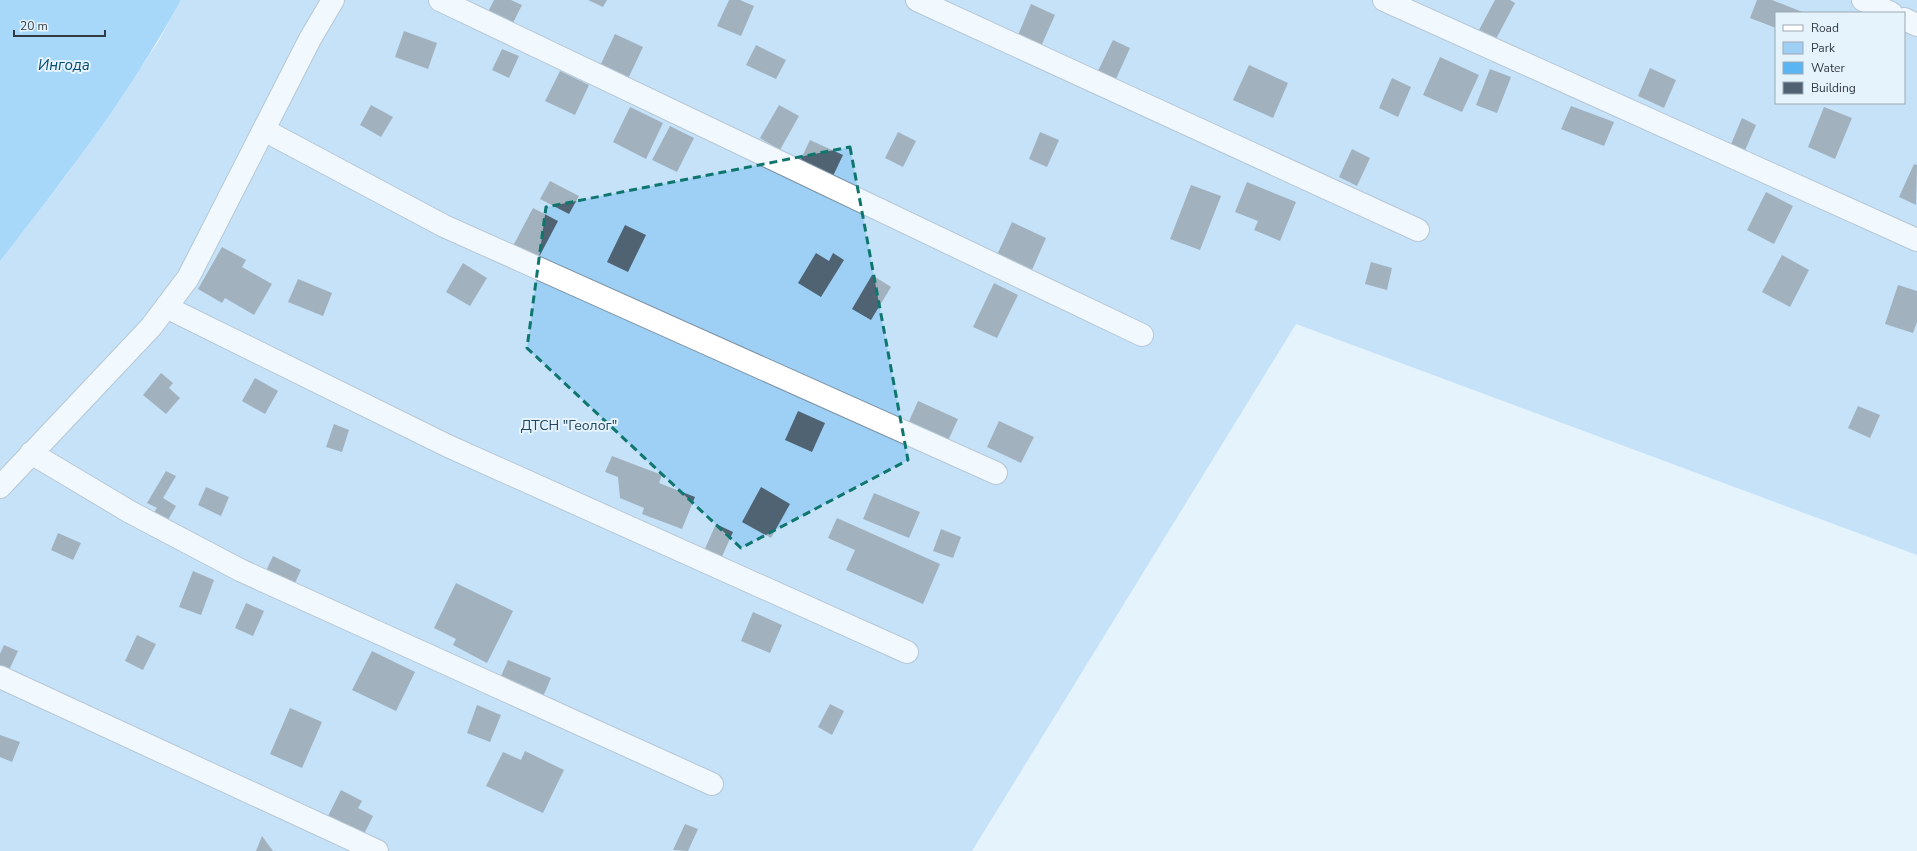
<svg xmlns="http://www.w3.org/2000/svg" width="1917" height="851" font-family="'Nunito Sans',sans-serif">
	<rect width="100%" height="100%" fill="#e5f3fd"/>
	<!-- green -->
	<path fill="#9ecff4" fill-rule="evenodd" d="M181,0H1917V555L1296,324L972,851H0V261L66,176L157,44ZM1776,13H1904V103H1776Z"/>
	<!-- water -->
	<path fill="#5cb5f3" d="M0,0H181C130,93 65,178 0,261Z"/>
	<!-- building -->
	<g fill="#4f6372">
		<path d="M494,0H511L522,5L511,27L486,16Z"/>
		<path d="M588,0H607L603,7Z"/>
		<path d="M729,0H740L754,6L741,36L717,26Z"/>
		<path d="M1495,0H1510L1515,3L1496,39L1479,30Z"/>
		<path d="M1757,0H1772L1805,13H1776V28L1750,18Z"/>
		<path d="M1031,4L1055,15L1039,51L1016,40Z"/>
		<path d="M404,31L437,43L428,69L395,57Z"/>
		<path d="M615,34L643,47L627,81L599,68Z"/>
		<path d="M1113,40L1130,48L1115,81L1097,73Z"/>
		<path d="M756,45L786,60L776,79L746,65Z"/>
		<path d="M502,49L519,56L509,78L492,70Z"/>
		<path d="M1440,57L1479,75L1462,112L1423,95Z"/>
		<path d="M1249,65L1288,83L1273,118L1233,100Z"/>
		<path d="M1650,68L1676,80L1664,108L1638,96Z"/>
		<path d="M1490,69L1511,77L1497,113L1476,105Z"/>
		<path d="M560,71L589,85L575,115L545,101Z"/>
		<path d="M1392,78L1411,87L1398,117L1379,108Z"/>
		<path d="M371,105L393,117L381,137L360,125Z"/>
		<path d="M779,105L799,116L780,150L760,138Z"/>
		<path d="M1571,106L1614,122L1604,146L1561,129Z"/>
		<path d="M630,107L663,123L646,159L613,142Z"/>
		<path d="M1824,107L1852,118L1835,159L1808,147Z"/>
		<path d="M1742,118L1756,125L1743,155L1729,149Z"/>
		<path d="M670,126L694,138L677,172L652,160Z"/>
		<path d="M898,132L916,141L903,167L885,158Z"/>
		<path d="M1040,132L1059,140L1047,167L1029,159Z"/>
		<path d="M810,140L843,155L833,176L800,161Z"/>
		<path d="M1352,149L1370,158L1357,186L1339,177Z"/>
		<path d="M1914,164L1917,165L1916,205L1899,197Z"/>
		<path d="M550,181L579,196L569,214L540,199Z"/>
		<path d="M1247,182L1296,202L1280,241L1254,230L1258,221L1235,212Z"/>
		<path d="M1191,185L1221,196L1200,250L1170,239Z"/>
		<path d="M1766,192L1793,206L1774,244L1747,230Z"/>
		<path d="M533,208L558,221L538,259L513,246Z"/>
		<path d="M1012,222L1046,238L1032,270L997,255Z"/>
		<path d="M625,225L646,235L628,272L607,262Z"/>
		<path d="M222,247L246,260L242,267L272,284L254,315L225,298L222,303L198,289Z"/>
		<path d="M816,253L829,261L833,253L844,260L821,297L798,283Z"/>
		<path d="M1782,255L1809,270L1790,307L1762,292Z"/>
		<path d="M1371,262L1392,268L1387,290L1365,284Z"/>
		<path d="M463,263L487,278L470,306L446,292Z"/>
		<path d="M872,275L891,287L871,320L852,309Z"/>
		<path d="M298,279L332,293L323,316L288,302Z"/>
		<path d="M994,283L1018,295L997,338L973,327Z"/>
		<path d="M1898,285L1917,291V322L1913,333L1885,324Z"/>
		<path d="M161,373L173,383L169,388L180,398L166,414L143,395Z"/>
		<path d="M255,378L278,391L265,414L242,401Z"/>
		<path d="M918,401L958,419L946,445L906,428Z"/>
		<path d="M1858,406L1880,415L1870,438L1848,428Z"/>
		<path d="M798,411L825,423L812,452L785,440Z"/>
		<path d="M999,421L1034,437L1021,463L987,447Z"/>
		<path d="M334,424L349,430L342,452L326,447Z"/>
		<path d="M612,456L662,475L659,483L695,497L682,529L642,514L644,508L620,498L618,477L605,472Z"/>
		<path d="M166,471L176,476L163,498L176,506L165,525L151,517L157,508L147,503Z"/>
		<path d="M206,487L229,497L221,516L198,505Z"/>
		<path d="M761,487L790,504L771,538L742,522Z"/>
		<path d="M874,493L920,512L909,538L863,519Z"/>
		<path d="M837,518L940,564L923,604L846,570L855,550L828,538Z"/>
		<path d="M716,524L733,532L720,561L703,553Z"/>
		<path d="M941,529L961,537L953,558L933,551Z"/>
		<path d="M58,533L81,543L73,560L51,550Z"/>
		<path d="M273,556L301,570L293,587L265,573Z"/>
		<path d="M193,571L214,580L201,615L179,607Z"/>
		<path d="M456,583L513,611L487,663L453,645L456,639L434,628Z"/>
		<path d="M246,603L264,611L253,636L235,628Z"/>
		<path d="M753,612L782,625L770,653L741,641Z"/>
		<path d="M137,635L156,644L143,670L125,661Z"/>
		<path d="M4,645L18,651L9,670L0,666V654Z"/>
		<path d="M372,651L415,672L396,711L352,690Z"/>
		<path d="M508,660L551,678L542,699L499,681Z"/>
		<path d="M830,704L844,711L832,735L818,727Z"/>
		<path d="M477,705L501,715L490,742L467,733Z"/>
		<path d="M290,708L322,722L302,768L270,754Z"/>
		<path d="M0,735L20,742L12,762L0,757Z"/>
		<path d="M525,751L564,770L543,813L486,786L503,752L521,760Z"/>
		<path d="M341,790L362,801L358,808L373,816L361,840L325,822Z"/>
		<path d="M685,824L698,829L688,851L673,850Z"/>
		<path d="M262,836L273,851H256Z"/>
	</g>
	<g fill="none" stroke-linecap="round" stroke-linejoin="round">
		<defs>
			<g id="street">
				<path d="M440,0L1142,335"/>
				<path d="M917,0L1418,230"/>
				<path d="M1384,0L1917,240"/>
				<path d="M1863,0L1891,13"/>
				<path d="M1904,19L1917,25"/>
				<path d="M264,130L444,226L996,473"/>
				<path d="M166,307L448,446L907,652"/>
				<path d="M31,453L130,512L240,570L712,784"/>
				<path d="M0,487L151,327L188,278L310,39L333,0"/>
				<path d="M0,677L377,851"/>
			</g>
		</defs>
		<!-- street casing -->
		<use href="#street" stroke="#7e93a4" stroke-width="24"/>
		<!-- street -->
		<use href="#street" stroke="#fff" stroke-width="22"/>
	</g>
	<!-- marked area -->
	<path d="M0 0H1917V851H0ZM850,147L908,460L741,548L527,348L546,207Z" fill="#e5f3fd" fill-opacity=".55" fill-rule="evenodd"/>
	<path fill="none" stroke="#0f766e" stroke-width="3" stroke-dasharray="8 5" stroke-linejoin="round" d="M850,147L908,460L741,548L527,348L546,207Z"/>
	<g text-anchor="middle" stroke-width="4" stroke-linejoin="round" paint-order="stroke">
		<!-- park labels -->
		<g font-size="14" fill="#214660" stroke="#e5f3fd">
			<text x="569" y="430">ДТСН "Геолог"</text>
		</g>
		<!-- water labels -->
		<g font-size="15" font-style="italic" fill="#004a73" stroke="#e5f3fd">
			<text x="64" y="70">Ингода</text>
		</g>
	</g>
	<!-- legend -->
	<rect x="1775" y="12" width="130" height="92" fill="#e5f3fd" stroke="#9da9b2"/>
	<rect x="1783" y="25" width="20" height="6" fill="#ffffff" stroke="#9da9b2"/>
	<text x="1811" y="32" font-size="12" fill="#323b42">Road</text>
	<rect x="1783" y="42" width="20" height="12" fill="#9ecff4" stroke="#9da9b2"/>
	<text x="1811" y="52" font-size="12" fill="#323b42">Park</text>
	<rect x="1783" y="62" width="20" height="12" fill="#5cb5f3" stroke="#9da9b2"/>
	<text x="1811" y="72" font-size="12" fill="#323b42">Water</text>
	<rect x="1783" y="82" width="20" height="12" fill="#4f6372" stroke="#9da9b2"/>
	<text x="1811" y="92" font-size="12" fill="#323b42">Building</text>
	<!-- scale -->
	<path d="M14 30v6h91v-6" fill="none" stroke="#323b42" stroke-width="2"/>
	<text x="20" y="30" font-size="12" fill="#323b42" stroke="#e5f3fd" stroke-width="3" paint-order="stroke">20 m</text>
</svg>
